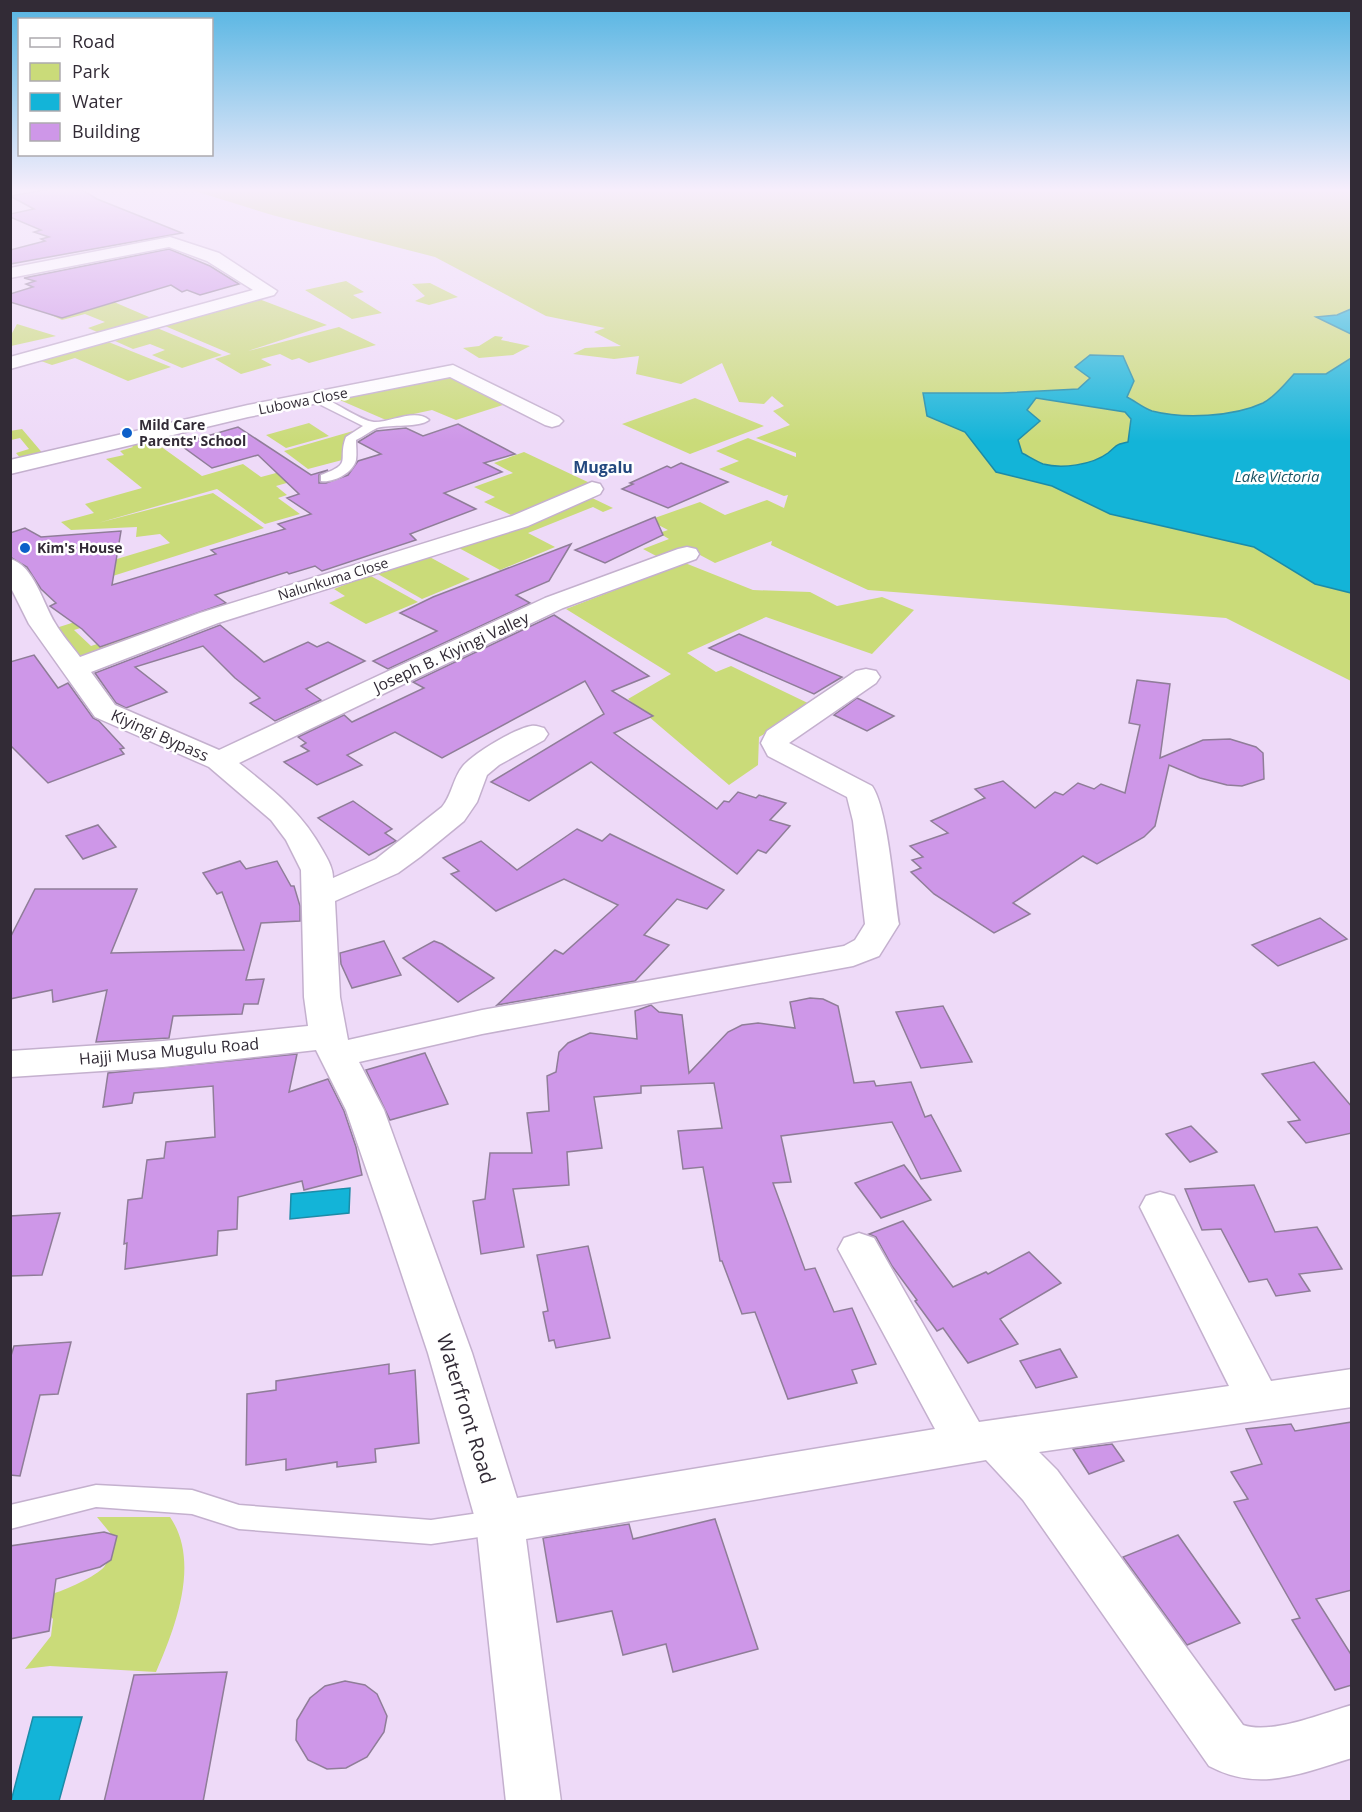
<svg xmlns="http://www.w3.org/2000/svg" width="1362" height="1812" font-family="'Open Sans',sans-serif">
	<rect width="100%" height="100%" fill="#eedaf8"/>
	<!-- green -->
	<g fill="#cadb79">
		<path d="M185,188H1351V309L1337,315L1318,318L1351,334V358L1326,374H1294C1285,384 1276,396 1263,403C1234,417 1183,419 1152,411C1143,408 1135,401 1127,396L1122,356L1090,355L1075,367L1090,378L1078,389L1002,393H924L994,460L996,472L1052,486L1110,514L1254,547L1315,584L1351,593V681L1226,618L868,590L771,545L772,541L715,563L687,548L660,558L643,549L669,539L659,533L668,530L649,520L700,502L725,515L767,500L784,508L788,495L784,496L719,469L739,461L716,451L748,438L796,457V453L756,438L790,425L773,411L784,406L772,396L764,404L739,402L722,363L681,384L636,374L639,356L614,359L573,354L585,348L621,346L594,332L605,328L546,316L435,257L272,215Z"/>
		<path d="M346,281L364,292L353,295L382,313L352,319L305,290Z"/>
		<path d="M430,283L458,297L429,305L415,301L425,296L412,284Z"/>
		<path d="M107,299L156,320L104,335L88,328L105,322L85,314L62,320L51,315Z"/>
		<path d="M259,299L327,325L248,351L339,327L376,345L309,363L299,358L292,360L280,354L261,359L272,365L241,374L215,359L231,354L165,326Z"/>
		<path d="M17,324L56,336L11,346V335Z"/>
		<path d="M157,328L222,355L182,368L152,355L165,350L150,344L133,349L115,341Z"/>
		<path d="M495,336L503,337L501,340L530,346L513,355L479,358L463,348L479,346Z"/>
		<path d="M106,341L171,367L128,381L75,358L52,365L41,361Z"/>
		<path d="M450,374L506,404L456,420L432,410L386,420L335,398Z"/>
		<path d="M695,398L764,426L690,454L622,424Z"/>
		<path d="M1036,398L1125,412L1131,419L1128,442C1115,445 1117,446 1108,453C1092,465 1062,470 1043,464C1036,461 1028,456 1022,453L1018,440L1040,421L1027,410Z"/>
		<path d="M309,423L329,436L286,448L266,435Z"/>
		<path d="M22,429L45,456L23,461L16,453L29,449L20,438L11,440L10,431Z"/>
		<path d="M353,431L355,433L346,459L308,469L284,451Z"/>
		<path d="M149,438L202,476L243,464L261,477L295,468L308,477L276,486L287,495L278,498L300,514L265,524L217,489L98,523L213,493L264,528L75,588L67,574L170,543L160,534L136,537L137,527L71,530L61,522L94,513L85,504L142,488L106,459L124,455L120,451L133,447L129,443Z"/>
		<path d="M524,452L592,484L511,515L484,502L495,497L474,487L513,473L494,463Z"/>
		<path d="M588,496L613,508L603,512L593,507L528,533L555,547L500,570L457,547Z"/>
		<path d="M426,555L470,579L422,599L378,574Z"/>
		<path d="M685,563L753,590L810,592L837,606L882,597L914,610L872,654L766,617L687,653L716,672L731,666L814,706L759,737L758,765L729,785L628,699L671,674L566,609Z"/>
		<path d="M369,575L418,602L366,624L329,603L345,596L334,589Z"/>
		<path d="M97,615L103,621L74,630L91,646L164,622L173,629L66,664L37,634Z"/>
		<path d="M97,1517H170C201,1562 175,1628 156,1672L50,1666L25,1669L51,1636L53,1619L43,1608L52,1594C63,1591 97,1576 104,1567C111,1559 110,1544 111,1534Z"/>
	</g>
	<!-- water -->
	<g fill="#13b4d8" stroke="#1c8ba7" stroke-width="1.5" fill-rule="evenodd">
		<path d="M1351,309V334L1316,317L1337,315Z"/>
		<path d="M1090,355L1123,356L1134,381L1127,397C1135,401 1143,408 1152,411C1183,419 1233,417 1263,403C1276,396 1285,384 1294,374H1326L1351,358V593L1315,584L1254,547L1110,514L1052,486L996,472L965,432L927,416L923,393H1002L1078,389L1090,378L1075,367ZM1036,398L1125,412L1131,419L1128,442C1114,445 1118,445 1108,453C1092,465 1062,469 1043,464C1036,461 1028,456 1022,453L1018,440L1040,421L1027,410Z"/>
		<path d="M350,1188L349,1213L290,1219L291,1194Z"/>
		<path d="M33,1717H82L59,1801H11Z"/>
	</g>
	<!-- building -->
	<g fill="#ce97e8" stroke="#8f7d98" stroke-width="1.5">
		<path d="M56,188H74L84,191L97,199L182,233L10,264V250L45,241L41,239L49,237L34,232L41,230L10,217V214L34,209L10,196Z"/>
		<path d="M169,249L210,266L239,284L200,295L187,290L182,292L171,285L62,318L10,302V294L33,287L26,284L35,281L24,278Z"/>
		<path d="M458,424L515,454L484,463L502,472L444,493L476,509L410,534L416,540L322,571L315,566L289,574L287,572L215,595L226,603L100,647L82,629L50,606L56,603L41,589L27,567L10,557V533L25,528L41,537L121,531L112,585L216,554L211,550L285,529L278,524L311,514L287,498L299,494L258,455L212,468L179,444L238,427L311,475L328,470L319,475V483H326L348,475L358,461L381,454L358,442L376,431L406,428L423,436Z"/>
		<path d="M681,463L728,482L668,508L622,489L633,484L630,483L667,466L671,468Z"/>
		<path d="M655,517L663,535L605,563L575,550Z"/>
		<path d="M571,544L549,581L516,595L530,603L388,669L373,661L437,631L400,613L433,597Z"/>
		<path d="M554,615L649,676L612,691L653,716L614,733L717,809L724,801L729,802L738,792L756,798L759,795L786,803L770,820L790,826L766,853L758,850L737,874L591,762L529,801L491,782L604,714L585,681L442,758L395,732L347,755L362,765L317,785L284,762L309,751L301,746L306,743L298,737L344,715L352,722L424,688L413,682Z"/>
		<path d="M220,625L264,662L308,642L317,647L328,642L365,661L306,689L321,700L275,721L250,703L260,698L235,678L203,646L135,667L167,692L126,708L116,703L95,673Z"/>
		<path d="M739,634L842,677L814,694L709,648Z"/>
		<path d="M34,655L58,688L68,683L93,718L99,721L124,748L120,749L124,754L48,783L10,745V662Z"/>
		<path d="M1137,680L1170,684L1160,758L1203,740L1230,739L1256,747L1263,753L1264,779L1242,786L1227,785L1200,778L1169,765L1155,826L1144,837L1097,864L1083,856L1013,903L1030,914L994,933L934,894L911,872L921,868L912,860L923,857L910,846L948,833L931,821L985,798L975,789L1003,781L1035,808L1055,792L1063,795L1078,783L1094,789L1101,784L1125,793L1140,725L1129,723Z"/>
		<path d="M857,698L894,716L867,731L834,715Z"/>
		<path d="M353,801L392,829L385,833L396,841L369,855L318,818Z"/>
		<path d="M98,825L116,847L83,859L66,836Z"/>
		<path d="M577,829L602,841L610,834L724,890L707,909L677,899L644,935L669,945L635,981L497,1005L555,950L563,954L618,905L564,879L496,911L451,874L459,871L443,858L481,841L517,870Z"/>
		<path d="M240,861L246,869L277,861L291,886H294L300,906V921L261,923L246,980L264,979L258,1004H244L242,1014L173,1016L169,1038L96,1042L107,990L53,1002L52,990L10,999V938L35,889H137L111,953L244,950L222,892L217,894L203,873Z"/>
		<path d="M1320,918L1347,939L1278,966L1252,945Z"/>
		<path d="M384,941L401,975L352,988L341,964L340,953Z"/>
		<path d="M434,941L442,944L494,978L458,1002L403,958Z"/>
		<path d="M810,998L823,999L838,1006L854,1083L874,1081L876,1086L911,1082L925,1117L931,1115L961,1171L921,1179L892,1122L781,1136L791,1182L773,1183L805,1270L815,1268L834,1312L852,1308L876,1364L852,1370L857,1383L788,1399L755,1312L742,1314L722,1261H720L703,1167L683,1169L678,1131L722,1128L714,1083L641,1086V1093L594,1097L602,1148L567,1152L569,1185L513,1189L524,1247L481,1254L473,1201L485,1199L490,1153H532L527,1113L549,1111L547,1076L556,1072L559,1052L568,1043L590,1033L637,1039L635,1011L651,1005L659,1012L682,1015L689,1073L728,1032L742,1025L758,1023L795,1028L790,1002Z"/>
		<path d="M943,1006L972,1062L921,1068L896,1012Z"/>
		<path d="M425,1053L448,1104L390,1120L366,1070Z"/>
		<path d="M297,1054L289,1092L328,1079L344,1111L356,1147L362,1175L304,1190L302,1181L238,1197L237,1229L218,1231L217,1255L125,1269L127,1243L124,1244L128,1200L142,1198L147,1160L164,1158L166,1142L215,1137L213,1086L134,1093L132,1103L103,1107L108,1073Z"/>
		<path d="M1314,1062L1352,1107V1133L1306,1143L1288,1122L1300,1120L1262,1074Z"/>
		<path d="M1191,1126L1217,1152L1190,1162L1166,1134Z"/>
		<path d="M904,1165L931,1200L881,1218L855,1183Z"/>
		<path d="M1254,1185L1275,1232L1317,1227L1342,1269L1299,1274L1310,1291L1276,1296L1267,1279L1249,1282L1221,1229L1202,1230L1185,1189Z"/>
		<path d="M60,1213L42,1275L10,1276V1216Z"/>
		<path d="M903,1221L953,1287L986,1272L988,1274L1029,1252L1061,1283L1000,1319L1018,1344L968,1363L943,1328L937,1331L915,1301L917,1300L892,1266L876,1237L869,1234Z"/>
		<path d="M588,1246L610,1338L556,1348L554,1340L549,1341L543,1312L548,1311L537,1255Z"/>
		<path d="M71,1342L58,1394L40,1395L20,1476L10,1475V1359L14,1346Z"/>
		<path d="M1060,1349L1077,1377L1036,1388L1020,1361Z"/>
		<path d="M389,1364V1374L415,1370L419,1443L375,1449L376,1462L337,1467V1462L286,1470V1459L246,1465L247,1394L276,1390V1381Z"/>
		<path d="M1352,1422V1590L1316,1599L1352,1656V1685L1335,1690L1292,1620L1300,1618L1234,1502L1248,1499L1231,1472L1262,1464L1246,1429L1291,1424L1295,1431Z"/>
		<path d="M1112,1444L1124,1461L1089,1474L1073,1449Z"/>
		<path d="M715,1519L758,1649L673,1672L666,1644L623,1655L612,1611L557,1622L543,1538L629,1524L633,1539Z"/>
		<path d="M104,1532L117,1536L111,1560L100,1567L56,1579L49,1631L10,1639V1546Z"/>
		<path d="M1178,1535L1240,1623L1187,1645L1123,1557Z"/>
		<path d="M227,1672L203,1802H104L134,1675Z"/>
		<path d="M345,1681L365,1685L377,1694L387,1716L384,1732L367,1757L346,1768L327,1769L308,1760L296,1740L297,1720L310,1698L325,1686Z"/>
	</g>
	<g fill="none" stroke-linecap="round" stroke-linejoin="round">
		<defs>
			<g id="lane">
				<path d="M315,395C332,399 360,421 374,422C390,423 415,408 429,420C419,428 391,424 377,428C370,431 363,437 356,440C356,446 357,454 356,460C353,473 333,483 321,481V475C354,463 337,461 346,437L363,426L311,400V396Z"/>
				<path d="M96,1485L192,1490L239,1505L431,1520L500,1510L509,1514L513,1522L509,1530L500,1534L431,1544L239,1529L192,1514L96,1507L10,1529V1505Z"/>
			</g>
			<g id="street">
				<path d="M170,237L219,253L277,291L274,295L10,369V357L253,290L207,261L169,247L10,278V268Z"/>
				<path d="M453,365L559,417L563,421L559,425L552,427L545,425L450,377L248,417L10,474V460L248,405Z"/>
				<path d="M592,482L600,484L603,489L600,494L528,526L218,623L91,672L115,705L219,750L545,598L678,549L687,547L696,549L699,554L696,559L563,608L239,763C273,790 302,812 323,851C328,860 333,868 333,878L376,859L442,807C452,795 453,778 463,766C474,753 514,729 531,726C536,725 539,727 544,728L548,734L544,740L499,765L487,775L477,802L464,821L420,857L398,873L335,901L340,997L348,1040L482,1010L844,946L855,940L865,924L853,821L847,797L768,756L761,743L767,731L856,671L866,669L876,671L880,677L876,683L789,743L872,786C888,809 894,893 899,924L879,956L853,966L482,1034L359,1062L384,1110L423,1218L472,1353L517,1498L935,1429L838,1249L844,1238L859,1233L874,1238L979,1422L1229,1386L1140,1207L1146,1196L1160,1192L1174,1196L1271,1381L1352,1369V1407L1039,1452L1057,1470L1243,1725C1272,1735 1323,1713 1352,1705V1758C1301,1773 1260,1793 1209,1766L1023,1500L986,1460L526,1539L561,1802H506L476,1522L428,1353L383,1218L346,1110L316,1050L163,1067L10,1077V1051L163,1041L308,1026L304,997L301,870L286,840L271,820L209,767L95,717L29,624L10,586V559C34,565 43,604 55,623C62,635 72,646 80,657L200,613L512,516Z"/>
			</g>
		</defs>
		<!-- lane casing -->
		<use href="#lane" stroke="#c4b0ce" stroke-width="3"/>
		<!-- street casing -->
		<use href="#street" stroke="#c4b0ce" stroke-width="3"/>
		<!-- lane -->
		<use href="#lane" fill="#fff" fill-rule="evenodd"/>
		<!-- street -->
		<use href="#street" fill="#fff" fill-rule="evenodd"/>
	</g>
	<!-- sky -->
	<linearGradient id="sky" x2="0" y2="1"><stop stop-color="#53b4e2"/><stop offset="0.43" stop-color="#f7eefc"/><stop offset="1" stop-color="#f7eefc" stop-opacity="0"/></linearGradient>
	<rect width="1362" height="442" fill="url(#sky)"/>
	<!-- markers -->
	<g fill="#0c5fc9" stroke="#fff" stroke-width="2">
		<circle cx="127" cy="433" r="6"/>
		<circle cx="25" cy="548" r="6"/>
	</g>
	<g text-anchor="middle" stroke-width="5" stroke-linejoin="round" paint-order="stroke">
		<!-- far-street labels -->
		<g font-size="14" fill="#322b36" stroke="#fff">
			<text transform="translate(303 401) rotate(-11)" y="5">Lubowa Close</text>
			<text transform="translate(333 579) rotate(-17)" y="5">Nalunkuma Close</text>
		</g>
		<!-- far-poi labels -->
		<g font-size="14" font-weight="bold" fill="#322b36" stroke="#fff" text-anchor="start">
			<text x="139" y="430">Mild Care<tspan x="139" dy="16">Parents' School</tspan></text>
			<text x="37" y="553">Kim's House</text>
		</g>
		<!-- far-water labels -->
		<g font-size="15" font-style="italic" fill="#195161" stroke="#fff">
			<text x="1277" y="482">Lake Victoria</text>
		</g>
		<!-- far-quarter labels -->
		<g font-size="16" font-weight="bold" fill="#23487e" stroke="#fff">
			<text x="603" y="473">Mugalu</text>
		</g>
		<!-- street labels -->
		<g font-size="16" fill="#322b36" stroke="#fff">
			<text transform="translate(451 652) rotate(-25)" y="6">Joseph B. Kiyingi Valley</text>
			<text transform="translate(160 735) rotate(24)" y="6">Kiyingi Bypass</text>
			<text transform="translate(169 1051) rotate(-5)" y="6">Hajji Musa Mugulu Road</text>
		</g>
		<!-- near-street labels -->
		<g font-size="20" fill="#322b36" stroke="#fff">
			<text transform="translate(466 1409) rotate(73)" y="7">Waterfront Road</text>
		</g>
	</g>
	<!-- border -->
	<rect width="1362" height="1812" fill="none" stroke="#322b36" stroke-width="24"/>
	<!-- legend -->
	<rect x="18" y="18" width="195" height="138" fill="#ffffff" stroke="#adaaaf" stroke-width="1.5"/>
	<rect x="30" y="38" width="30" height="9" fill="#ffffff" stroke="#adaaaf" stroke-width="1.5"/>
	<text x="72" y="48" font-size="18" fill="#322b36">Road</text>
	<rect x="30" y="63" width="30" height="18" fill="#cadb79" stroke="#adaaaf" stroke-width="1.5"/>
	<text x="72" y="78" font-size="18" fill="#322b36">Park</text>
	<rect x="30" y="93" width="30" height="18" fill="#13b4d8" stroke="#adaaaf" stroke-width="1.5"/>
	<text x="72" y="108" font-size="18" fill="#322b36">Water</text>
	<rect x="30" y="123" width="30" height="18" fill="#ce97e8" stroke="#adaaaf" stroke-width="1.5"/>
	<text x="72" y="138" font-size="18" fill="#322b36">Building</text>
</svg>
